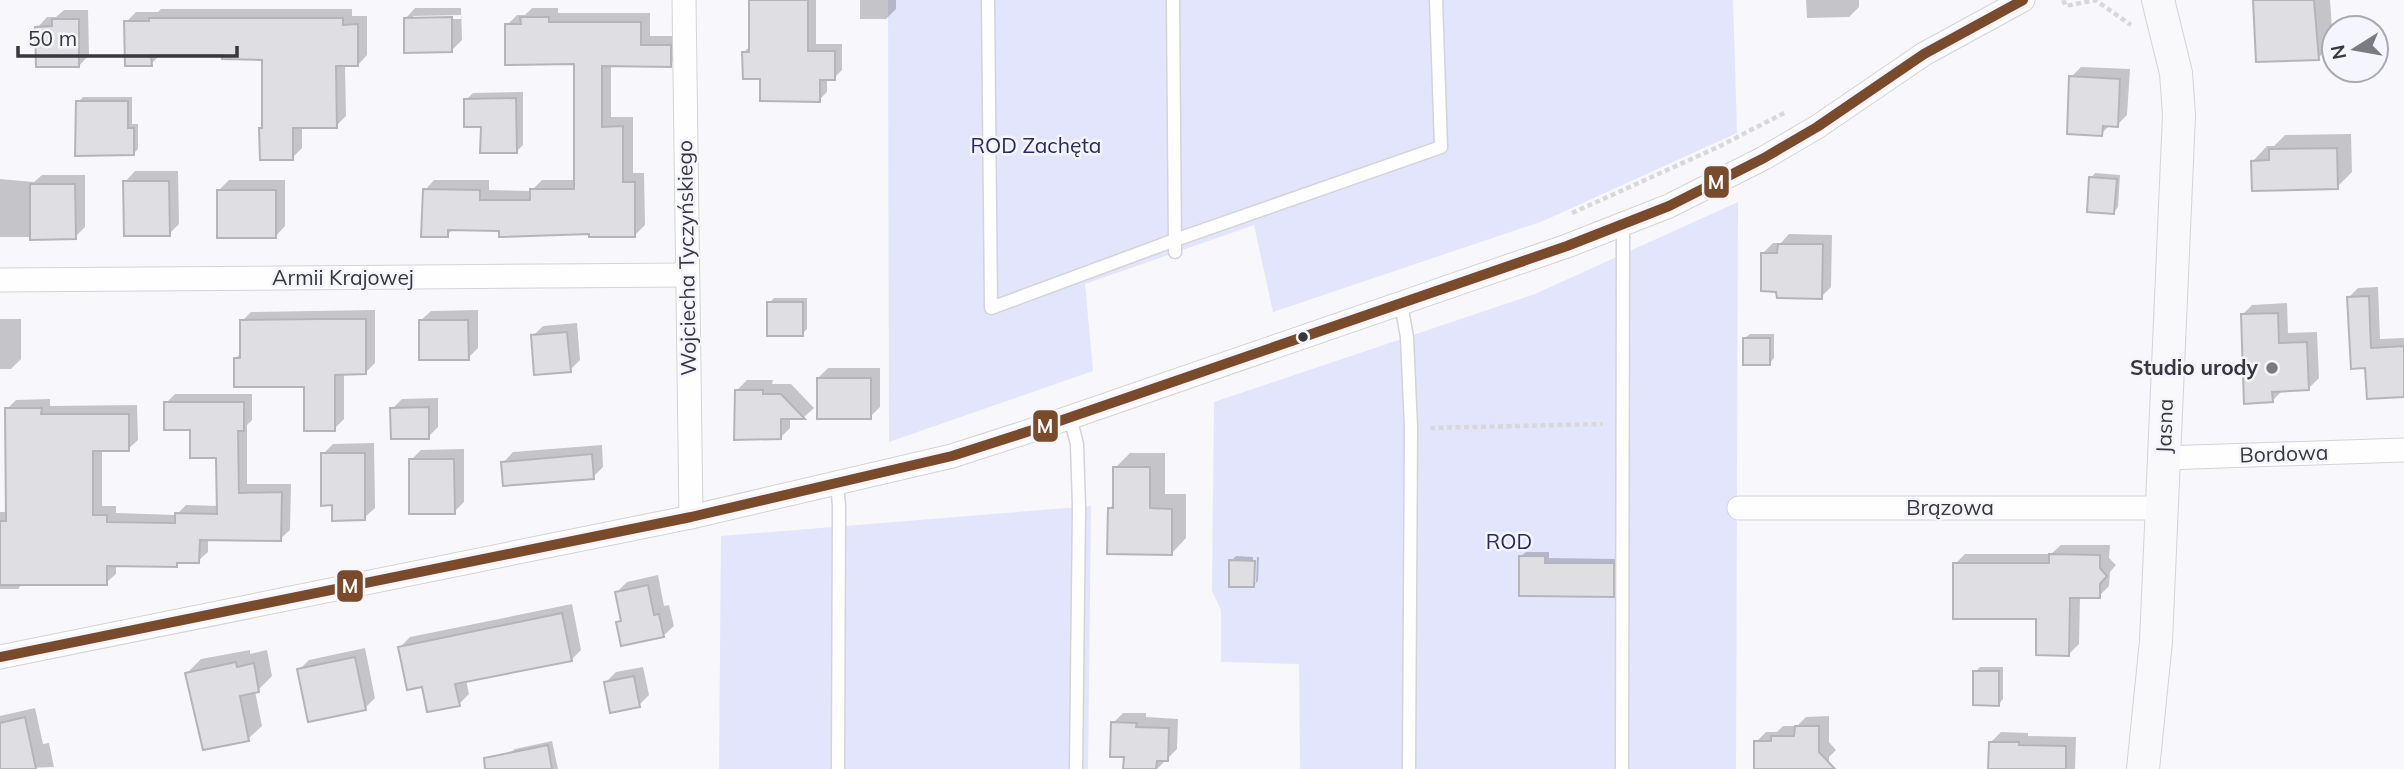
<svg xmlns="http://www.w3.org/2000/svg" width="2404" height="769" font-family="Mulish,sans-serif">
	<rect width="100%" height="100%" fill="#f7f7fc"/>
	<!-- green -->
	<g fill="#e3e5fc">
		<path d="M888,0H1733L1737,133L1543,221L1273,312L1254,225L1085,284L1093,371L889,442Z"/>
		<path d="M1738,202L1736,769H1300L1299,664L1221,662V610L1212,591L1214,402L1535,294Z"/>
		<path d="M1091,506L1088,769H719L721,536Z"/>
	</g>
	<!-- shadow -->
	<g fill="#0003" fill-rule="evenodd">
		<path d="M751,0H816V44H842V70L834,78H827V92L819,100L762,77L744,52L751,45Z"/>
		<path d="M860,0H896V9L886,19H860Z"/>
		<path d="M1806,0H1859V7L1849,17L1807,18Z"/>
		<path d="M2256,0H2330L2333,43L2318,58Z"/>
		<path d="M415,8H461L462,40L452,50L405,19ZM461,15V19H413V16Z"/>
		<path d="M532,8H558V13H650V36H680V55L670,65H611V117H633V173H644L645,225L635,235L454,228L447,235L425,190L434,180H489V190L531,191L542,180H576V62L507,25L517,15H525Z"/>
		<path d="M161,9H352V16H367V55L358,65H345L346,116L336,126H302V148L292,158L261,129L264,126V58L224,53L161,54L151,64L126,22L136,12H158Z"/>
		<path d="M64,10H88L89,55L79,66L37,28L47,17H56Z"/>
		<path d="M2081,67L2130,69L2127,115L2117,125H2110L2101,134L2071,77Z"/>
		<path d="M523,92V145L516,152L483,125L466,100L473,93Z"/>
		<path d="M83,97H132V124H138V149L134,153L78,102Z"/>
		<path d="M2351,134L2352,172L2337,187L2253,161L2267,146H2274L2285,135Z"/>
		<path d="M135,171H178L179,224L169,234L125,182Z"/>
		<path d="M2095,173L2120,175L2118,207L2114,212L2091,178Z"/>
		<path d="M42,175H85V227L75,237H0V179L34,182Z"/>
		<path d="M229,180H285V226L275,237L219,190Z"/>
		<path d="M1789,234L1832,235L1831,287L1821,297L1763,253L1773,243H1781Z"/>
		<path d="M2378,287L2380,339L2404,338V395L2367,367L2349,297L2358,288Z"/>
		<path d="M774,298H807V329L802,334L769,303Z"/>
		<path d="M2287,303L2288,333L2317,332L2319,378L2309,388L2282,391L2272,401L2242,315L2252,305Z"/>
		<path d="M375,310V363L365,373H344V419L334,429L305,385L235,359L242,352V321L251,312Z"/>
		<path d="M478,310V348L468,358L420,321L431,311Z"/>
		<path d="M0,319H21V359L11,369H0Z"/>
		<path d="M577,323L580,360L570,370L533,336L543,326Z"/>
		<path d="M1750,334H1774V358L1770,363L1745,338Z"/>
		<path d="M828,368H880V407L870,417L818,378Z"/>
		<path d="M747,380H773L772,384H791L814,408L804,417H790V428L780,438L736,391Z"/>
		<path d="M175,394H252V420L247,425V484H291L290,530L280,539H208V552L198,561H181L176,566L116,564V574L106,583H23L18,589H0V512H8L7,409L16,400L50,399V406L137,405L138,440L128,449H102V506H116V513L176,515L186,505L219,506L218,456L166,403Z"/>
		<path d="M438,398V427L428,437L392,409L402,399Z"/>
		<path d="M374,443L375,508L364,518L323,454L333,444Z"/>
		<path d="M602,445L603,467L593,477L503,463L513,452Z"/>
		<path d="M464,449V502L454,512L411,460L421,450Z"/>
		<path d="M1130,453H1165V494H1186V538L1172,553L1109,509L1114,504L1115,468Z"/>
		<path d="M2061,545H2110L2109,558L2116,565L2110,572L2109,586L2099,596H2080L2079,644L2069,654L2038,617L1955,564L1965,554H2051Z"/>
		<path d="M1526,552H1549V558L1618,559V591L1613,595L1521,556Z"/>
		<path d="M1236,556L1253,557V583H1256L1254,585L1231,561Z"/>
		<path d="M1257,557H1259L1258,581L1256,583Z"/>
		<path d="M658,575L664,606L669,605L674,626L663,636L618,623L622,619L617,592L627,582Z"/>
		<path d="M572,604L581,650L571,660L466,680L469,694L459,704L423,685L400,647L410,637Z"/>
		<path d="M365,648L375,698L365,708L299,670L309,660Z"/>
		<path d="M250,650V654L267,650L272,676L258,690L255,691L262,726L248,739L187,673L201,659Z"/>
		<path d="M643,667L649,695L639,705L605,683L616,672Z"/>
		<path d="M1980,667H2003V699L1999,704L1975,672Z"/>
		<path d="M35,708L43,744L49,743L54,767L0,769V716Z"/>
		<path d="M1123,713H1146V717L1178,719L1177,749L1157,769H1125L1126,755L1113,723Z"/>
		<path d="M1829,716V742L1836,750L1829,757V769H1756V742L1766,732H1777L1783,726H1797L1806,717Z"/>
		<path d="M2001,732L2028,733V736L2076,737L2075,769H1990L1991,742Z"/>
		<path d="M552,741L558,769H513L510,753L515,749Z"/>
	</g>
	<!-- building -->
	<g fill="#dfdfe3" stroke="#b5b5b9" stroke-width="2">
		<path d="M749,0H808V51H835V80H820V102L760,101V79H743L742,52H749Z"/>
		<path d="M2253,0H2314L2319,60L2256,62Z"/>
		<path d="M452,17V52L404,53V18Z"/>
		<path d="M520,17H549V22H641V45H671V67L602,66V127L623,126V182H635V237H589V234L499,237V231L448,230V237H421L423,189L480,190V200H530V189H574V64L505,65V24H521Z"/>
		<path d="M149,18H343V25L358,24V66H336L337,128H293V160H260L259,128H262V60L222,59V55H151L152,66H125L124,21H149Z"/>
		<path d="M52,19H79V67H36L35,27L52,26Z"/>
		<path d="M2069,76L2120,79L2118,127L2103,126L2102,136L2067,134Z"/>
		<path d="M516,98L517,153H480L481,127H464V99Z"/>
		<path d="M76,101H128V128H134V155L75,156Z"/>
		<path d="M2337,148L2338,189L2252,191L2251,161L2269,160V149Z"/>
		<path d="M2089,177L2117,179L2114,214L2087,212Z"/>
		<path d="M123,181H169L170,236H124Z"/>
		<path d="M30,184H75L76,239L30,240Z"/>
		<rect x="217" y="190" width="59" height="48"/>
		<path d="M1778,244H1823L1822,299L1777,298L1776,292L1761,291V253H1777Z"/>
		<path d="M2369,296L2371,348L2404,346V397L2367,399L2365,368L2351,369L2347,297Z"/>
		<rect x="767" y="302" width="36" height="34"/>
		<path d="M2278,313L2279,343L2307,342L2309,390L2272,392L2273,402L2244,404L2241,314Z"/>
		<path d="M320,319H366V374L335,375V431H304V387H234V358H240V320Z"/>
		<path d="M419,320H468L469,360H419Z"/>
		<path d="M567,332L571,372L534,375L531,335Z"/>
		<rect x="1743" y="338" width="27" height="27"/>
		<rect x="817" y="378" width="54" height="41"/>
		<path d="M735,390H763V394H781L805,419H781V439L734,440Z"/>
		<path d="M164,402H244V431H238L239,493L282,492L281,541L200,540L199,563H177V567L107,566V585H0V521H6L5,408H42L41,414H129V451H93V515H107V522L175,523V513L217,514L216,458H190V430H164Z"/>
		<path d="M429,407V439H391L390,408Z"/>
		<path d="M321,453H365V520L332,521V505L321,506Z"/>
		<path d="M592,454L594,479L503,486L501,462Z"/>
		<path d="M409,459H454L455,514H409Z"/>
		<path d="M1113,467H1150V508L1172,509V555L1107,554L1108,508H1113Z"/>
		<path d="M2049,554L2100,555V568L2107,576L2100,584V598H2070L2069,656L2036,655V619H1953V563H2049Z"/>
		<path d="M1519,556H1545V563H1614V597L1519,596Z"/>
		<path d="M1229,560L1255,561L1254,587H1229Z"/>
		<path d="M648,585L654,615L659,614L664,637L621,646L616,622L621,621L615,592Z"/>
		<path d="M562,613L572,661L455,684L460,706L427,712L422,687L407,690L398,647Z"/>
		<path d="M355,657L366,710L308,722L297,669Z"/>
		<path d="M236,662L237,667L254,663L259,692L240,696L249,741L203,750L185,673Z"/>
		<path d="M1973,671H1999V706L1973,705Z"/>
		<path d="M634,676L640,707L610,713L604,682Z"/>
		<path d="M25,717L36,769H0V723Z"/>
		<path d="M1111,722L1137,723L1136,727L1169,728L1168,761H1157L1156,769H1123L1124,757H1110Z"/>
		<path d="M1795,726H1819V752L1835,769H1754V741H1771V736H1794Z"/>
		<path d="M1989,742H2019V745L2066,746V769H1988Z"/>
		<path d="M548,745L552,769H485L484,758Z"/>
	</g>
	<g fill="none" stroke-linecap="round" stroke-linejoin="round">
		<defs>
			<g id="lane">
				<path d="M988,0L991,308L1175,240L1441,147L1436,0"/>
				<path d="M1173,0L1175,252"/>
				<path d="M1401,304L1407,337L1411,428L1409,769"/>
				<path d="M1070,417L1077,444L1079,507L1076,769"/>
				<path d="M837,483L839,506L838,769"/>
				<path d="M1622,769L1623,226"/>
			</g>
			<g id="street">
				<path d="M684,0L691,517"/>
				<path d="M0,280L686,275"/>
				<path d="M2164,458L2404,450"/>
				<path d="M1739,508H2162"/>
				<path d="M0,657L691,517L952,456L1042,427L1567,246L1669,206L1764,158L1817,127L1924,54L2023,0"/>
			</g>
			<path id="secondary" d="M2143,769L2156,641L2179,115L2176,73L2158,0"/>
		</defs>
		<!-- lane casing -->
		<use href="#lane" stroke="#d3d3d8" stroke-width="15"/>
		<!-- street casing -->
		<use href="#street" stroke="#d3d3d8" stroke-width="25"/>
		<!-- secondary casing -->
		<use href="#secondary" stroke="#d3d3d8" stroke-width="34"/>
		<!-- path -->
		<g stroke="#d8d8da" stroke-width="4.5" stroke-dasharray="5 3.5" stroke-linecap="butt">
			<path d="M2063,0L2066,6L2095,0L2131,25"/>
			<path d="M1572,213L1718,147L1786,112"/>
			<path d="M1430,428L1603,424"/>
		</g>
		<!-- lane -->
		<use href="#lane" stroke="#fefeff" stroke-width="12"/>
		<!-- street -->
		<use href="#street" stroke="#fefeff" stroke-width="23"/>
		<!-- secondary -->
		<use href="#secondary" stroke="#f9f9fc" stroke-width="32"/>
		<defs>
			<path id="bus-1" d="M0,657L691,517L952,456L1042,427L1567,246L1669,206L1764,158L1817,127L1924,54L2023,0"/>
		</defs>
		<!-- bus-1 casing -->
		<use href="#bus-1" stroke="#f4f5ff" stroke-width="16"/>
		<!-- bus-1 -->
		<use href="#bus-1" stroke="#7a4b2a" stroke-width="10"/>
	</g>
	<!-- markers -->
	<circle fill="#37373c" stroke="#f4f5ff" stroke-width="2.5" cx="1303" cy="337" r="6"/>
	<circle fill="#7a7a7f" stroke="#f4f5ff" stroke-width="2.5" cx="2272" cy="368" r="7"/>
	<g text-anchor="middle" stroke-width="5" stroke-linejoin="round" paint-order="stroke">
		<!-- park labels -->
		<g font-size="21" fill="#2b2668" stroke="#f4f5ff">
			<text x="1036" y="153">ROD Zachęta</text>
			<text x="1509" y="549">ROD</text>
		</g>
		<!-- street labels -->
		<g font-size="21" fill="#37373c" stroke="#f4f5ff">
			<text transform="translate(687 258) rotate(-91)" y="7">Wojciecha Tyczyńskiego</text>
			<text x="343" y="285">Armii Krajowej</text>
			<text transform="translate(2165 426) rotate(-88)" y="7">Jasna</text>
			<text transform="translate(2284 454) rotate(-2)" y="7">Bordowa</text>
			<text x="1950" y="515">Brązowa</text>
		</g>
		<!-- poi labels -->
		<g font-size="21" font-weight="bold" fill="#37373c" stroke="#f4f5ff" text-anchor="end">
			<text x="2258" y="375">Studio urody</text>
		</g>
	</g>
	<g stroke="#f4f5ff" stroke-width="2.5">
		<rect x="1703" y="165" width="27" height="34" rx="7" fill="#7a4b2a"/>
		<rect x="1032" y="409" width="27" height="34" rx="7" fill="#7a4b2a"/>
		<rect x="336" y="569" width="28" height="34" rx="7" fill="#7a4b2a"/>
	</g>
	<g font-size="19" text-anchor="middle" font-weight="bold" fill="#fff">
		<text x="1716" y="189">M</text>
		<text x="1045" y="433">M</text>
		<text x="350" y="593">M</text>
	</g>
	<!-- north arrow -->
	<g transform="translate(2355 49) rotate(259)"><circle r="33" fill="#f4f5ff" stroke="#a8a9b1" stroke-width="2"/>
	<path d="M0-5L12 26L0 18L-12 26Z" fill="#7a7a7f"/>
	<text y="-10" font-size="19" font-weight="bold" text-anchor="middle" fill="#37373c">N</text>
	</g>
	<!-- scale -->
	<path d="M18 46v10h219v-10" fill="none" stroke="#37373c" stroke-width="3.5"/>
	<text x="28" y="46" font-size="21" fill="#37373c" stroke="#f4f5ff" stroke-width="5" paint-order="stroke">50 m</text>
</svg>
